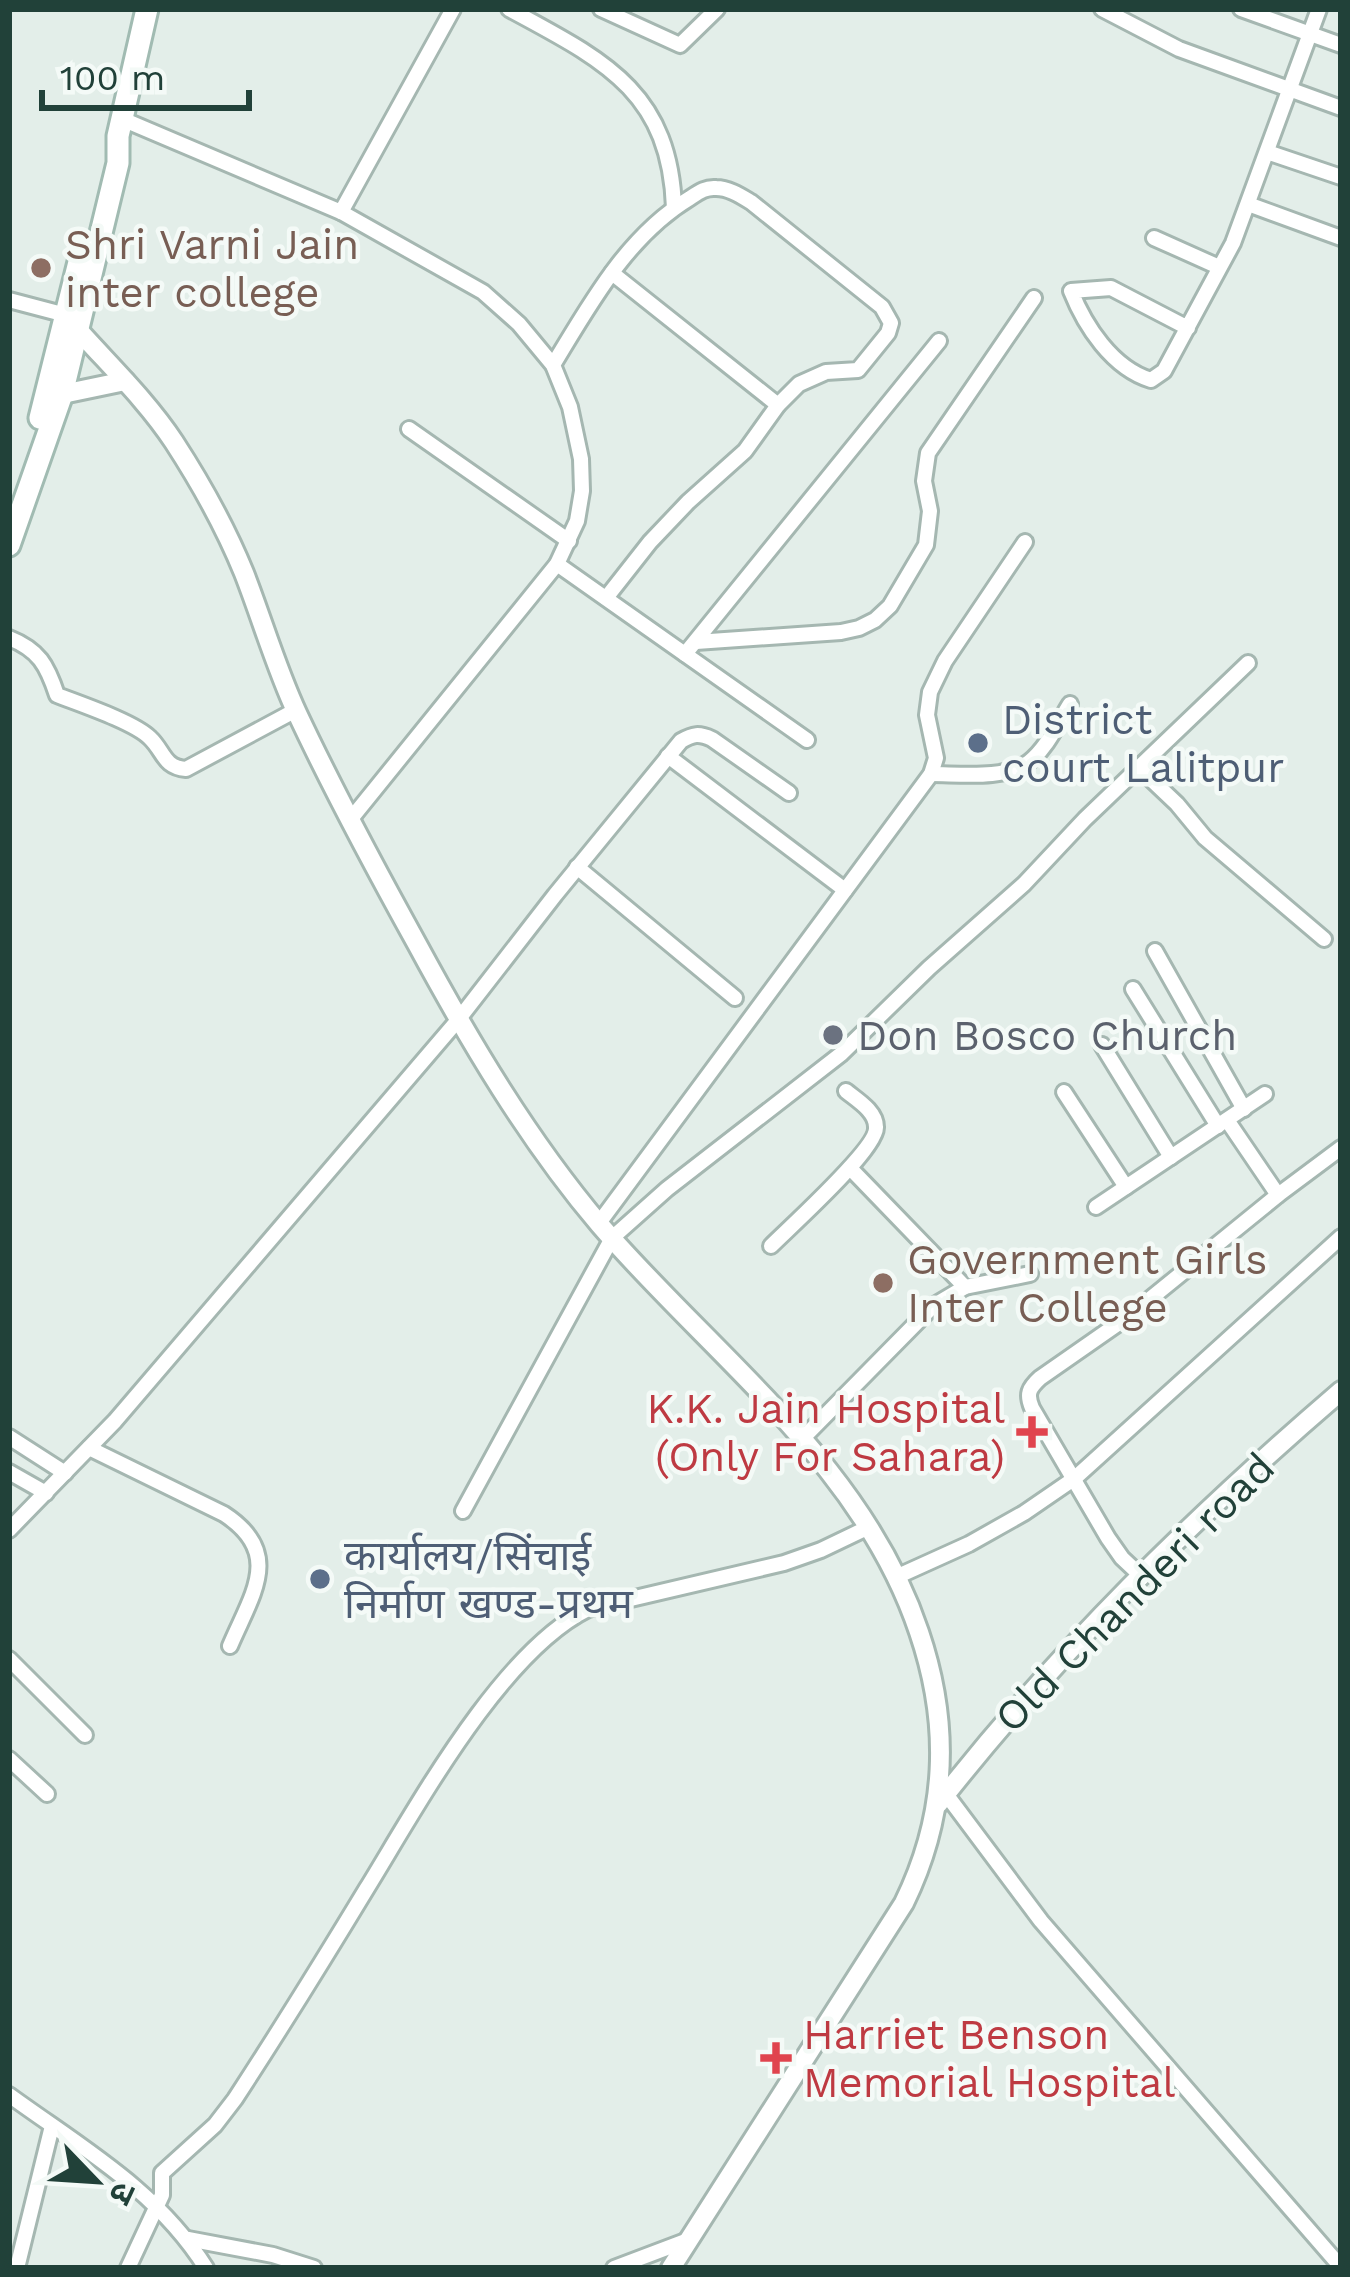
<svg xmlns="http://www.w3.org/2000/svg" width="1350" height="2277" font-family="'Work Sans','Noto Sans Devanagari',sans-serif">
	<rect width="100%" height="100%" fill="#e3eee9"/>
	<g fill="none" stroke-linecap="round" stroke-linejoin="round">
		<defs>
			<g id="minor">
				<path d="M509,9C601,59 670,90 674,208"/>
				<path d="M601,9L680,45L717,9"/>
				<path d="M1102,9L1179,49L1341,108"/>
				<path d="M1241,9L1341,45"/>
				<path d="M122,119L341,212L483,292L519,324L553,365L570,407L581,459L582,491L577,521L557,564L350,820"/>
				<path d="M1267,152L1341,177"/>
				<path d="M1248,204L1341,238"/>
				<path d="M341,212L453,9"/>
				<path d="M1154,238L1219,267"/>
				<path d="M612,273L778,405"/>
				<path d="M9,300L66,315"/>
				<path d="M1188,328L1111,288L1071,291C1085,326 1112,368 1151,380L1164,371L1233,243L1319,9"/>
				<path d="M553,365C590,304 627,236 690,198C699,192 706,187 716,188C729,188 741,196 751,202L882,307L891,323L888,333L858,370L826,372L799,384L778,405L745,451L688,502L650,542L606,598"/>
				<path d="M409,429L569,541"/>
				<path d="M557,564L807,740"/>
				<path d="M9,638C39,650 47,665 57,695C80,704 134,722 150,738C164,751 163,767 186,769L296,710"/>
				<path d="M696,642L841,632L859,628L875,620L890,606L926,545L930,511L924,481L928,453L1034,298"/>
				<path d="M685,654L939,341"/>
				<path d="M668,756L845,890"/>
				<path d="M1138,767L1177,804L1205,838L1324,939"/>
				<path d="M931,774C960,774 1005,780 1029,762C1047,748 1058,723 1070,704"/>
				<path d="M577,867L735,998"/>
				<path d="M1155,951L1244,1109"/>
				<path d="M1133,989L1218,1126"/>
				<path d="M1102,1045L1171,1157"/>
				<path d="M1064,1092L1126,1187"/>
				<path d="M1227,1120L1278,1195"/>
				<path d="M850,1168L965,1287"/>
				<path d="M1096,1207L1265,1094"/>
				<path d="M599,1223L931,774L936,758L927,715L930,692L945,661L1025,542"/>
				<path d="M771,1246C790,1227 878,1148 876,1127C876,1111 857,1100 846,1091"/>
				<path d="M9,1437L65,1473"/>
				<path d="M804,1437L933,1306L965,1287L1030,1274"/>
				<path d="M89,1448L224,1514C284,1553 252,1594 230,1646"/>
				<path d="M9,1472L46,1493"/>
				<path d="M463,1511L612,1238L667,1189L841,1054L929,968L1024,884L1085,819L1248,663"/>
				<path d="M9,1530L115,1421L458,1020L555,895L681,741C693,734 699,733 712,739L789,793"/>
				<path d="M1139,1574L1122,1558L1108,1538L1032,1408C1026,1394 1029,1388 1040,1378L1129,1316L1278,1195L1341,1148"/>
				<path d="M896,1577L969,1544L1024,1513L1075,1478L1341,1237"/>
				<path d="M9,1659L85,1735"/>
				<path d="M9,1759L47,1794"/>
				<path d="M946,1794L1041,1921L1341,2267"/>
				<path d="M9,2095C82,2148 157,2190 206,2268"/>
				<path d="M188,2239L273,2255L314,2268"/>
				<path d="M17,2268L52,2126"/>
				<path d="M128,2268L162,2195V2173L215,2125L235,2099C280,2030 324,1959 367,1888C418,1805 501,1652 588,1609L784,1563L821,1550L867,1528"/>
				<path d="M614,2268L688,2240"/>
			</g>
			<g id="tertiary">
				<path d="M71,322C105,361 145,398 174,442C200,482 226,529 244,573C262,619 276,668 297,713C334,792 375,868 417,944C470,1042 528,1140 600,1225C712,1355 863,1464 919,1632C951,1726 947,1815 904,1903L671,2268"/>
				<path d="M53,396L125,381"/>
				<path d="M938,1804C1060,1649 1192,1519 1341,1391"/>
			</g>
			<g id="secondary">
				<path d="M40,418L82,250"/>
				<path d="M9,545L62,394L118,163V136L147,9"/>
			</g>
		</defs>
		<!-- minor casing -->
		<use href="#minor" stroke="#a5b7b1" stroke-width="20"/>
		<!-- tertiary casing -->
		<use href="#tertiary" stroke="#a5b7b1" stroke-width="24"/>
		<!-- secondary casing -->
		<use href="#secondary" stroke="#a1bbb2" stroke-width="27"/>
		<!-- minor -->
		<use href="#minor" stroke="#fff" stroke-width="14"/>
		<!-- tertiary -->
		<use href="#tertiary" stroke="#fff" stroke-width="18"/>
		<!-- secondary -->
		<use href="#secondary" stroke="#fff" stroke-width="21"/>
	</g>
	<!-- markers -->
	<g fill="#8d6e63" stroke="#f4faf7" stroke-width="4.5">
		<circle cx="41" cy="268" r="12"/>
		<circle cx="883" cy="1283" r="12"/>
	</g>
	<g fill="#5c6f8a" stroke="#f4faf7" stroke-width="4.5">
		<circle cx="978" cy="743" r="12"/>
		<circle cx="320" cy="1579" r="12"/>
	</g>
	<circle fill="#6b7280" stroke="#f4faf7" stroke-width="4.5" cx="833" cy="1035" r="12"/>
	<g fill="#e0444e" stroke="#f4faf7" stroke-width="4.5">
		<path d="M1026 1414h12v12h12v12h-12v12h-12v-12h-12v-12h12z"/>
		<path d="M770 2040h12v12h12v12h-12v12h-12v-12h-12v-12h12z"/>
	</g>
	<g text-anchor="middle" stroke-width="9" stroke-linejoin="round" paint-order="stroke">
		<!-- education labels -->
		<g font-size="42" fill="#785e54" stroke="#f4faf7" text-anchor="start">
			<text x="65" y="259">Shri Varni Jain<tspan x="65" dy="48">inter college</tspan></text>
			<text x="907" y="1274">Government Girls<tspan x="907" dy="48">Inter College</tspan></text>
		</g>
		<!-- service labels -->
		<g font-size="42" fill="#4e5e75" stroke="#f4faf7" text-anchor="start">
			<text x="1002" y="734">District<tspan x="1002" dy="48">court Lalitpur</tspan></text>
			<text x="344" y="1570">कार्यालय/सिंचाई<tspan x="344" dy="48">निर्माण खण्ड-प्रथम</tspan></text>
		</g>
		<!-- worship labels -->
		<g font-size="42" fill="#5b616d" stroke="#f4faf7" text-anchor="start">
			<text x="857" y="1050">Don Bosco Church</text>
		</g>
		<!-- health labels -->
		<g font-size="42" fill="#be3a42" stroke="#f4faf7" text-anchor="end">
			<text x="1005" y="1423">K.K. Jain Hospital<tspan x="1005" dy="48">(Only For Sahara)</tspan></text>
			<text x="803" y="2049" text-anchor="start">Harriet Benson<tspan x="803" dy="48">Memorial Hospital</tspan></text>
		</g>
		<!-- street labels -->
		<g font-size="42" fill="#214139" stroke="#f4faf7">
			<text transform="translate(1134 1592) rotate(-45)" y="15">Old Chanderi road</text>
		</g>
	</g>
	<!-- border -->
	<rect width="1350" height="2277" fill="none" stroke="#214139" stroke-width="24"/>
	<!-- north arrow -->
	<g transform="translate(96 2181) rotate(115)" stroke="#f4faf7" stroke-width="9" paint-order="stroke">
	<path d="M0-9L21 45L0 30L-21 45Z" fill="#214139"/>
	<text y="-18" font-size="33" font-weight="bold" text-anchor="middle" fill="#214139">उ</text>
	</g>
	<!-- scale -->
	<path d="M42 90v18h207v-18" fill="none" stroke="#214139" stroke-width="6"/>
	<text x="60" y="90" font-size="36" fill="#214139" stroke="#f4faf7" stroke-width="9" paint-order="stroke">100 m</text>
</svg>
